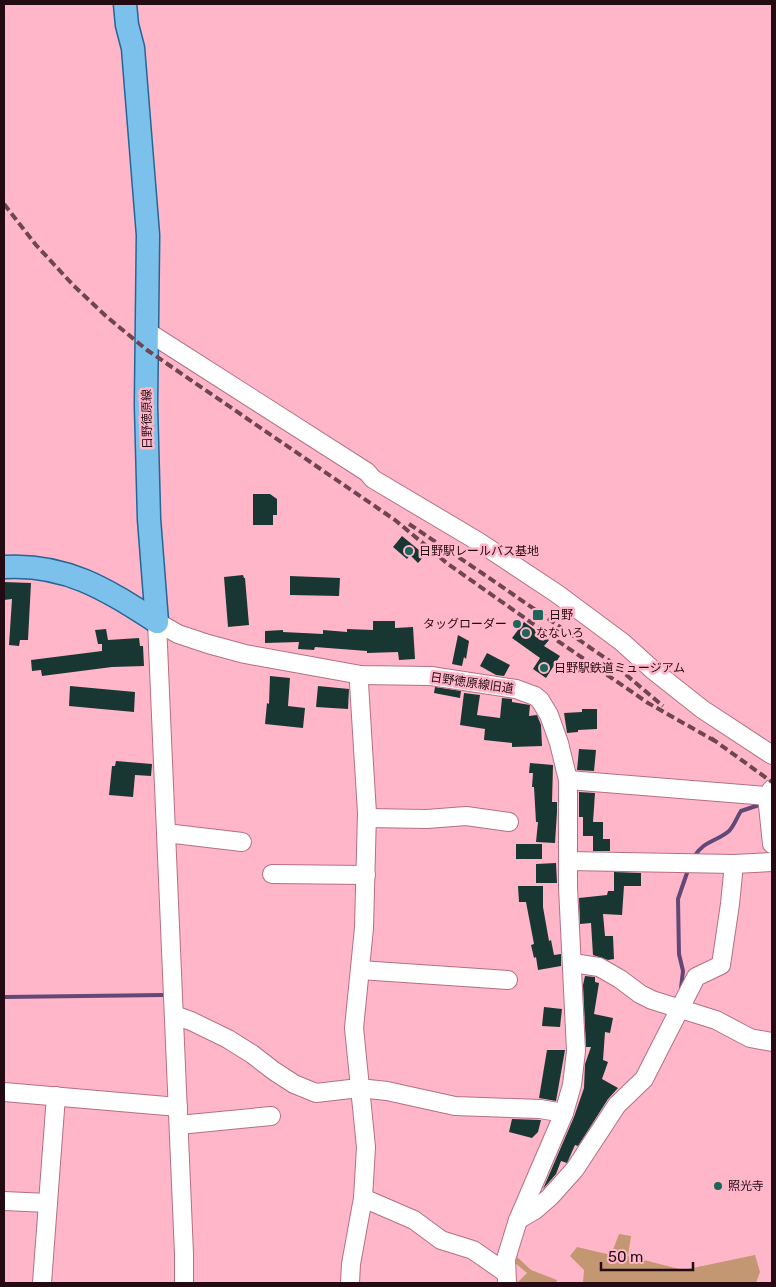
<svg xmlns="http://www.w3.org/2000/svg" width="776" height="1287" font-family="Rubik,'Noto Sans JP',sans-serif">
	<rect width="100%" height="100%" fill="#ffb6c9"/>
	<!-- green -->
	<g fill="#c29772">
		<path d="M619,1234L631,1236L628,1256L683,1270L755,1255L760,1272L756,1283H583L584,1270L570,1256L577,1247L611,1255Z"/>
		<path d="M517,1257L531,1270L557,1280L556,1283H517L527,1273L515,1263Z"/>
	</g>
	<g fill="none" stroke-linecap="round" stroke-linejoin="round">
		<!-- stream -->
		<g stroke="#624876" stroke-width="4">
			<path d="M694,857C703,841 716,842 729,831C734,826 737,817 741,811L762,804"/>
			<path d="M681,988L683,971L679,954L678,899L688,870"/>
			<path d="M4,997L164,995"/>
		</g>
	</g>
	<!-- building -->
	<g fill="#183732">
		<path d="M253,494H270L277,499V515H273V525H253Z"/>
		<path d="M402,536L425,555L418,563L410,555L407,559L393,547Z"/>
		<path d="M243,575L244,578H245L249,625L228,627L224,577Z"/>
		<path d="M290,576L340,578L339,596L290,595Z"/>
		<path d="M4,582L31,583L28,640H20L19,646L9,645L12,599L4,600Z"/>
		<path d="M373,621H395V628L413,627L415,659L399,660L398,652L367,653V651L315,647L314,650L298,649L299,642L265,643V631L283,630V632L323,634V630L347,632V629L373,630Z"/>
		<path d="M524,622L549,640L544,646L560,656L546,678L533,669L540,658L512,638Z"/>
		<path d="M106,629L108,640L139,638L140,646H143L144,666L112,667L42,676L41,670L32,671L31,660L102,651V644H98L95,630Z"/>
		<path d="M458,635L469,641L466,659L464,657L462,666L452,664Z"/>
		<path d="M487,653L510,665L504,676L496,675L480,666Z"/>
		<path d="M270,676L290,678L288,706L305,708L303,728L265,724L267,703L269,704Z"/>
		<path d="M70,686L135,692L134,712L69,706Z"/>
		<path d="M318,686L349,689L348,709L316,707Z"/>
		<path d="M435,687L461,691L460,698L434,693Z"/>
		<path d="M464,693L480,695L477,715L500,718L502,698L512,699V702L530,705L529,716L537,715L541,725L542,746L512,747V743L484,740L485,729L460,725Z"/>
		<path d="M582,709H597V729L578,730V732L567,733L564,713L582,712Z"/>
		<path d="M579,749L596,750L594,771L577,770Z"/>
		<path d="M116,761L152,764L151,776L135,775L133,797L109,795L112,766H115Z"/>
		<path d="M530,763L553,765L552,802H557V812L555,843L536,842L538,822H536L534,787H532L533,773H529Z"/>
		<path d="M579,792L595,793L593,822H603V839H610V851H593V836H583V817H579Z"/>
		<rect x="516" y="844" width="26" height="15"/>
		<path d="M556,863L557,883H536V864Z"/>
		<path d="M614,872L641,873V886H624L622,915L603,914L605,936H613L614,959L608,960L593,955L591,923L580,924L579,898L607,895L608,891H614Z"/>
		<path d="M518,886H543V907L549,941L551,940L554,955L561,954V966L538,970L536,957L534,958L531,945L534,944L526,902H519Z"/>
		<path d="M585,976L595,977V982L599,983L594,1014L613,1018L610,1033L605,1032L603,1060L608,1062L602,1079L618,1088L608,1099L578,1146L575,1145L567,1163L561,1161L556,1174L543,1189L574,1117L584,1088L585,1064L591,1047H586L583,985Z"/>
		<path d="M544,1007L562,1009L560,1027L542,1026Z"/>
		<path d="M547,1050H565L556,1101L539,1098Z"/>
		<path d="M512,1119L541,1120L538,1132L532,1138L509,1132Z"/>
	</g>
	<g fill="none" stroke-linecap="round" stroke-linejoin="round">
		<defs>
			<g id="minor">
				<path d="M148,332L367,472L373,479L479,542L556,593L622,642L654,671L702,709L772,755"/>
				<path d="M157,622L178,634L208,644L245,654L361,675L431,676L516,689L535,696L540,700L549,715L559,743L568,780V887L576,1051L572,1085L564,1113L518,1220L506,1259L507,1283"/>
				<path d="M157,622L184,1254V1283"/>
				<path d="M568,780L767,796L772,789"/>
				<path d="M767,796L772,844"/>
				<path d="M367,818L427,819L466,816L509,822"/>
				<path d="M166,833L242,842"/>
				<path d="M568,861L734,864L772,862"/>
				<path d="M272,874L366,875"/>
				<path d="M573,963L599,967L620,979L640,994L652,1000L716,1020L750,1038L772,1042"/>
				<path d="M360,970L508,980"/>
				<path d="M174,1015L191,1021L228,1039L252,1054L274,1071L294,1084L316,1093L359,1088L387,1091L455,1106L540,1109L564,1113"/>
				<path d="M4,1092L178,1107"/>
				<path d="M179,1125L271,1116"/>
				<path d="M363,1198L414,1220L441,1240L473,1250L506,1273"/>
				<path d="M4,1201L48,1203"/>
				<path d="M518,1220L535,1210L550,1197L575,1169L617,1105L644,1079L696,977L721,965L730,904L734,864"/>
				<path d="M42,1283L56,1096"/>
				<path d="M350,1283L351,1264L363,1198L366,1147L354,1028L364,928L367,813L359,683L361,675"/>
			</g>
			<g id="major">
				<path d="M125,4L127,25L133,48L148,235L146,405L149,519L157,622"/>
				<path d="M4,567C66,563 107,590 157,622"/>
			</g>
		</defs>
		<!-- minor casing -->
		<use href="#minor" stroke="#b47083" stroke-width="20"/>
		<!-- major casing -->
		<use href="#major" stroke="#256696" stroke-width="25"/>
		<!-- minor -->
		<use href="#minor" stroke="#fff" stroke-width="18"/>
		<!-- major -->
		<use href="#major" stroke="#7cc1eb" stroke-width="22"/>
		<!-- rail -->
		<g stroke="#6f4552" stroke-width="4" stroke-dasharray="8 4" stroke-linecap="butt">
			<path d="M4,204L36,245L74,286L107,317L147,350L395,520L448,564L539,628L648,703L715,741"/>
			<path d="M409,524L482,573L611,662L663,706"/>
			<path d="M711,738L772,782"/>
		</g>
	</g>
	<!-- markers -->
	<g fill="#1c655a" stroke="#ffb6c9" stroke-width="2">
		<circle cx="409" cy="551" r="5"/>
		<rect x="532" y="609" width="12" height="12" rx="2.5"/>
		<circle cx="517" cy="624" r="5"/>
		<circle cx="526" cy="633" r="5"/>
		<circle cx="544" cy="668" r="5"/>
		<circle cx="718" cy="1186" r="5"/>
	</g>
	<g text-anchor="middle" stroke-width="5" stroke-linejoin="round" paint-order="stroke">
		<!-- street labels -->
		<g font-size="12" fill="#240a13" stroke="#ffb6c9">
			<text transform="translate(147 419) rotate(-91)" y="4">日野徳原線</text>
			<text transform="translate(472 683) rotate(8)" y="4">日野徳原線旧道</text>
		</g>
		<!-- poi labels -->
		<g font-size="12" fill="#240a13" stroke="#ffb6c9" text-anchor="start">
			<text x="419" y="555">日野駅レールバス基地</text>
			<text x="549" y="619">日野</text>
			<text x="507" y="628" text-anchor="end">タッグローダー</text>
			<text x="536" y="637">なないろ</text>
			<text x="554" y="672">日野駅鉄道ミュージアム</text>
			<text x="728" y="1190">照光寺</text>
		</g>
	</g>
	<!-- border -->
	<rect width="776" height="1287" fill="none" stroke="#240a13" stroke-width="10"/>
	<!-- scale -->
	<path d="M601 1262v8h92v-8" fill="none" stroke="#240a13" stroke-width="2.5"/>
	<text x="608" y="1262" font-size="15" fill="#240a13" stroke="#ffb6c9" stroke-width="4" paint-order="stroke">50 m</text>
</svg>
